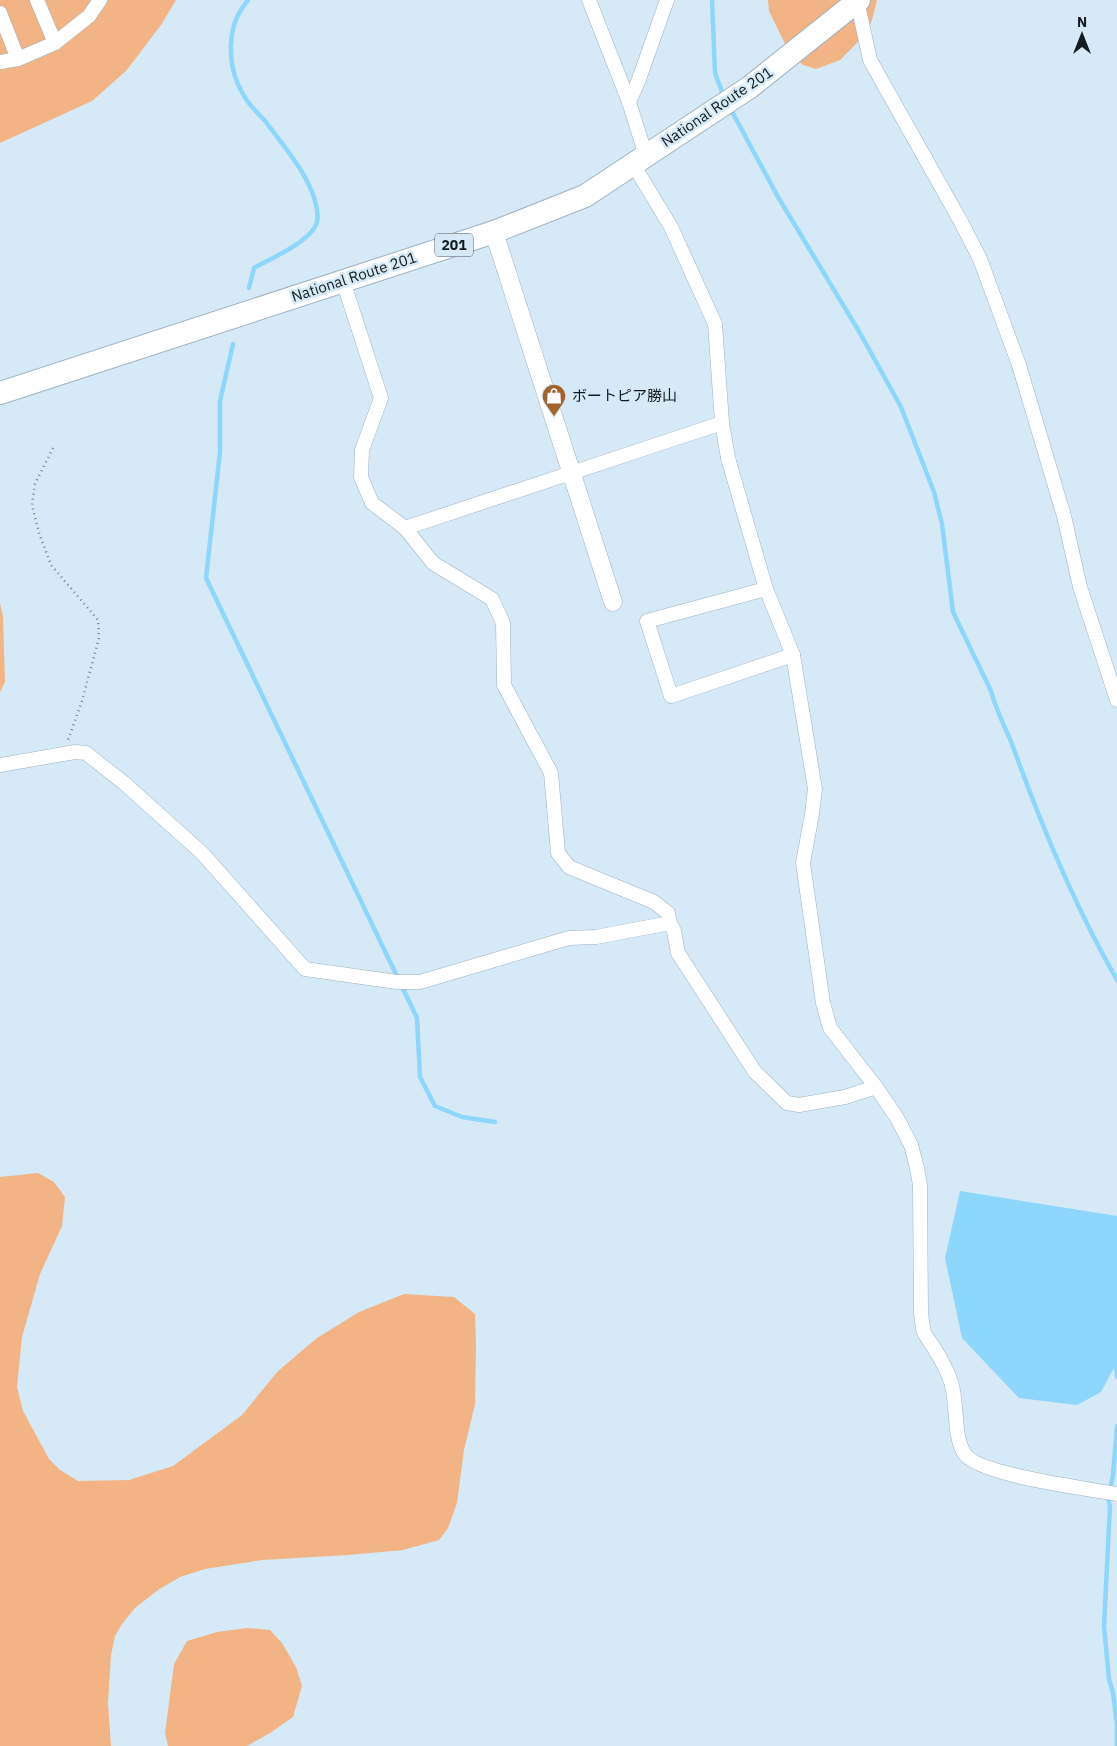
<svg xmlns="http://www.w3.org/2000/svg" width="1117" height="1746" font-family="'IBM Plex Sans','Noto Sans JP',sans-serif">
	<rect width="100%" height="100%" fill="#d5eaf6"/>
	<!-- green -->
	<g fill="#f2b484">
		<path d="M0,0H176L161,25L126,71L92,101L0,143Z"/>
		<path d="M768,0H877L872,20L865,35L840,60L816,69L803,65L789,52L769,11Z"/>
		<path d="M0,603L3,617L5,682L0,692Z"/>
		<path d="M38,1173L54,1182L65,1197L62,1226L40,1274L22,1337L17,1387L23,1411L49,1459L60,1470L78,1481L129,1480L173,1466L242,1415L278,1371L317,1338L359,1312L404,1294L454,1297L475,1314L476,1343L475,1404L464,1450L457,1503L448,1528L439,1540L403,1550L348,1555L262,1560L205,1569L180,1577L158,1590L135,1608L122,1624L115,1636L111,1655L108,1703L111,1746H0V1177Z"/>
		<path d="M247,1628L270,1630L282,1643L296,1667L302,1686L293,1717L270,1733L247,1746H168L165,1733L174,1664L187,1641L217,1632Z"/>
	</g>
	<!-- water -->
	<path fill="#8dd6fc" d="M960,1191L1117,1216V1362L1101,1392L1077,1405L1019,1398L962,1338L945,1258Z"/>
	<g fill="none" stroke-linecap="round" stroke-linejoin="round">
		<!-- stream -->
		<g stroke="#8dd6fc" stroke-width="4.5">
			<path d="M248,0C236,15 232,26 231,45C230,66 236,85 248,102C253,109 260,115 266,122C282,144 302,167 312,192C315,200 319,213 317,222C312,241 270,259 254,268L249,288"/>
			<path d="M712,0L715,73L724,97"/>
			<path d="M730,108L778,197L860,333L901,407L934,492L942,524L953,612L991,691C996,710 1005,727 1012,744C1041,825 1074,905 1117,980"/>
			<path d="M233,344L220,401V452L206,578L417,1018L420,1077L435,1106L462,1117L495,1122"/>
			<path d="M1117,1348L1116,1363L1117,1377"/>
			<path d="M1117,1746V1724L1113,1693L1109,1679L1104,1626L1110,1506L1108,1499L1113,1475L1117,1426"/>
		</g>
		<defs>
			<g id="minor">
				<path d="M37,0L55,43"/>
				<path d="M589,0L629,102L646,156"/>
				<path d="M857,0L870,60L961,222L980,259L1019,365L1064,516L1080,587L1117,700"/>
				<path d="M0,13L18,59"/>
				<path d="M0,62L18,59L55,43L89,16L100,0"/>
				<path d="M629,102L638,82L667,0"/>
				<path d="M633,164L671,227L715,324L722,423L728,458L766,589L793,655L815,789L812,814L803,863L823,1003L830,1028L876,1087L897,1118L911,1145L917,1168L920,1185L921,1313C922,1319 922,1326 924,1332C926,1337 931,1343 934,1348C941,1359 947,1370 951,1382C958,1404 953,1434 964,1453C976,1475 1090,1489 1117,1494"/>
				<path d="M343,281L381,398L362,450L361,477L372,503L405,528L433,563L492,599L503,623L504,685L551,773L558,853L569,867L654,902L668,913L670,923L674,931L678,953L755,1072L787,1103L799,1105L845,1097L876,1087"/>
				<path d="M405,528L722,423"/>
				<path d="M766,589L647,621L671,696L793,655"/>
				<path d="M0,765L75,752L86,753L124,783L202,853L305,969L397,982H420L569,938L596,937L670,923"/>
			</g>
			<path id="tertiary" d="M494,232L613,602"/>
			<path id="trunk" d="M0,393L494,232L585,196L750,87L859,0"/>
		</defs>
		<!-- minor casing -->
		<use href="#minor" stroke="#9eb2be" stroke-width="15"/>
		<!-- tertiary casing -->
		<use href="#tertiary" stroke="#9eb2be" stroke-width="19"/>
		<!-- trunk casing -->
		<use href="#trunk" stroke="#9eb2be" stroke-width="24"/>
		<!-- path -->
		<path stroke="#75838b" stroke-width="2.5" stroke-dasharray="1 4" stroke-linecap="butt" d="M53,448L35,484L32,505L39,533L51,565L98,620L99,638L82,701L68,740"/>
		<!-- minor -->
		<use href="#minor" stroke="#fff" stroke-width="14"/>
		<!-- tertiary -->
		<use href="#tertiary" stroke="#fff" stroke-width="18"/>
		<!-- trunk -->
		<use href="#trunk" stroke="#fff" stroke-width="22"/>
	</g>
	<!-- icons -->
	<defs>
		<symbol id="shop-pin" viewBox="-11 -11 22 30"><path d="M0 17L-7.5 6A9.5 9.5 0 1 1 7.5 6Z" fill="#a3632c" stroke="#d5eaf6"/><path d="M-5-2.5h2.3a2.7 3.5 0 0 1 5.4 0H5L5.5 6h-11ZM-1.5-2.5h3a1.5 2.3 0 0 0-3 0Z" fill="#fff"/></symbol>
	</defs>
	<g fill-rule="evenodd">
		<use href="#shop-pin" x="540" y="382" width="28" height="38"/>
	</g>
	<g text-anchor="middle" stroke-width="5" stroke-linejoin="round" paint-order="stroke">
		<!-- shield labels -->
		<rect fill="#d5eaf6" stroke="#4e5960" stroke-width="1" x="435" y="233.5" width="38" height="23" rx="4"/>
		<g font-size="14" font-weight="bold" fill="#141b20">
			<text x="454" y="250">201</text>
		</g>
		<!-- street labels -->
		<g font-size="15" fill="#141b20" stroke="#d5eaf6">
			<text transform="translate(717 107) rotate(-34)" y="5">National Route 201</text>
			<text transform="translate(354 277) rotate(-18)" y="5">National Route 201</text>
		</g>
		<!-- poi labels -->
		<g font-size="15" fill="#141b20" stroke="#d5eaf6" text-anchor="start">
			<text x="572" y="401">ボートピア勝山</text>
		</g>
	</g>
	<!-- north arrow -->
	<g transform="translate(1082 35)" stroke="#d5eaf6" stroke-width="4" paint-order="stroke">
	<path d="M0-4L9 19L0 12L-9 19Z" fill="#141b20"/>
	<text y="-8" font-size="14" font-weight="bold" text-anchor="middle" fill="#141b20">N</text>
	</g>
</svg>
